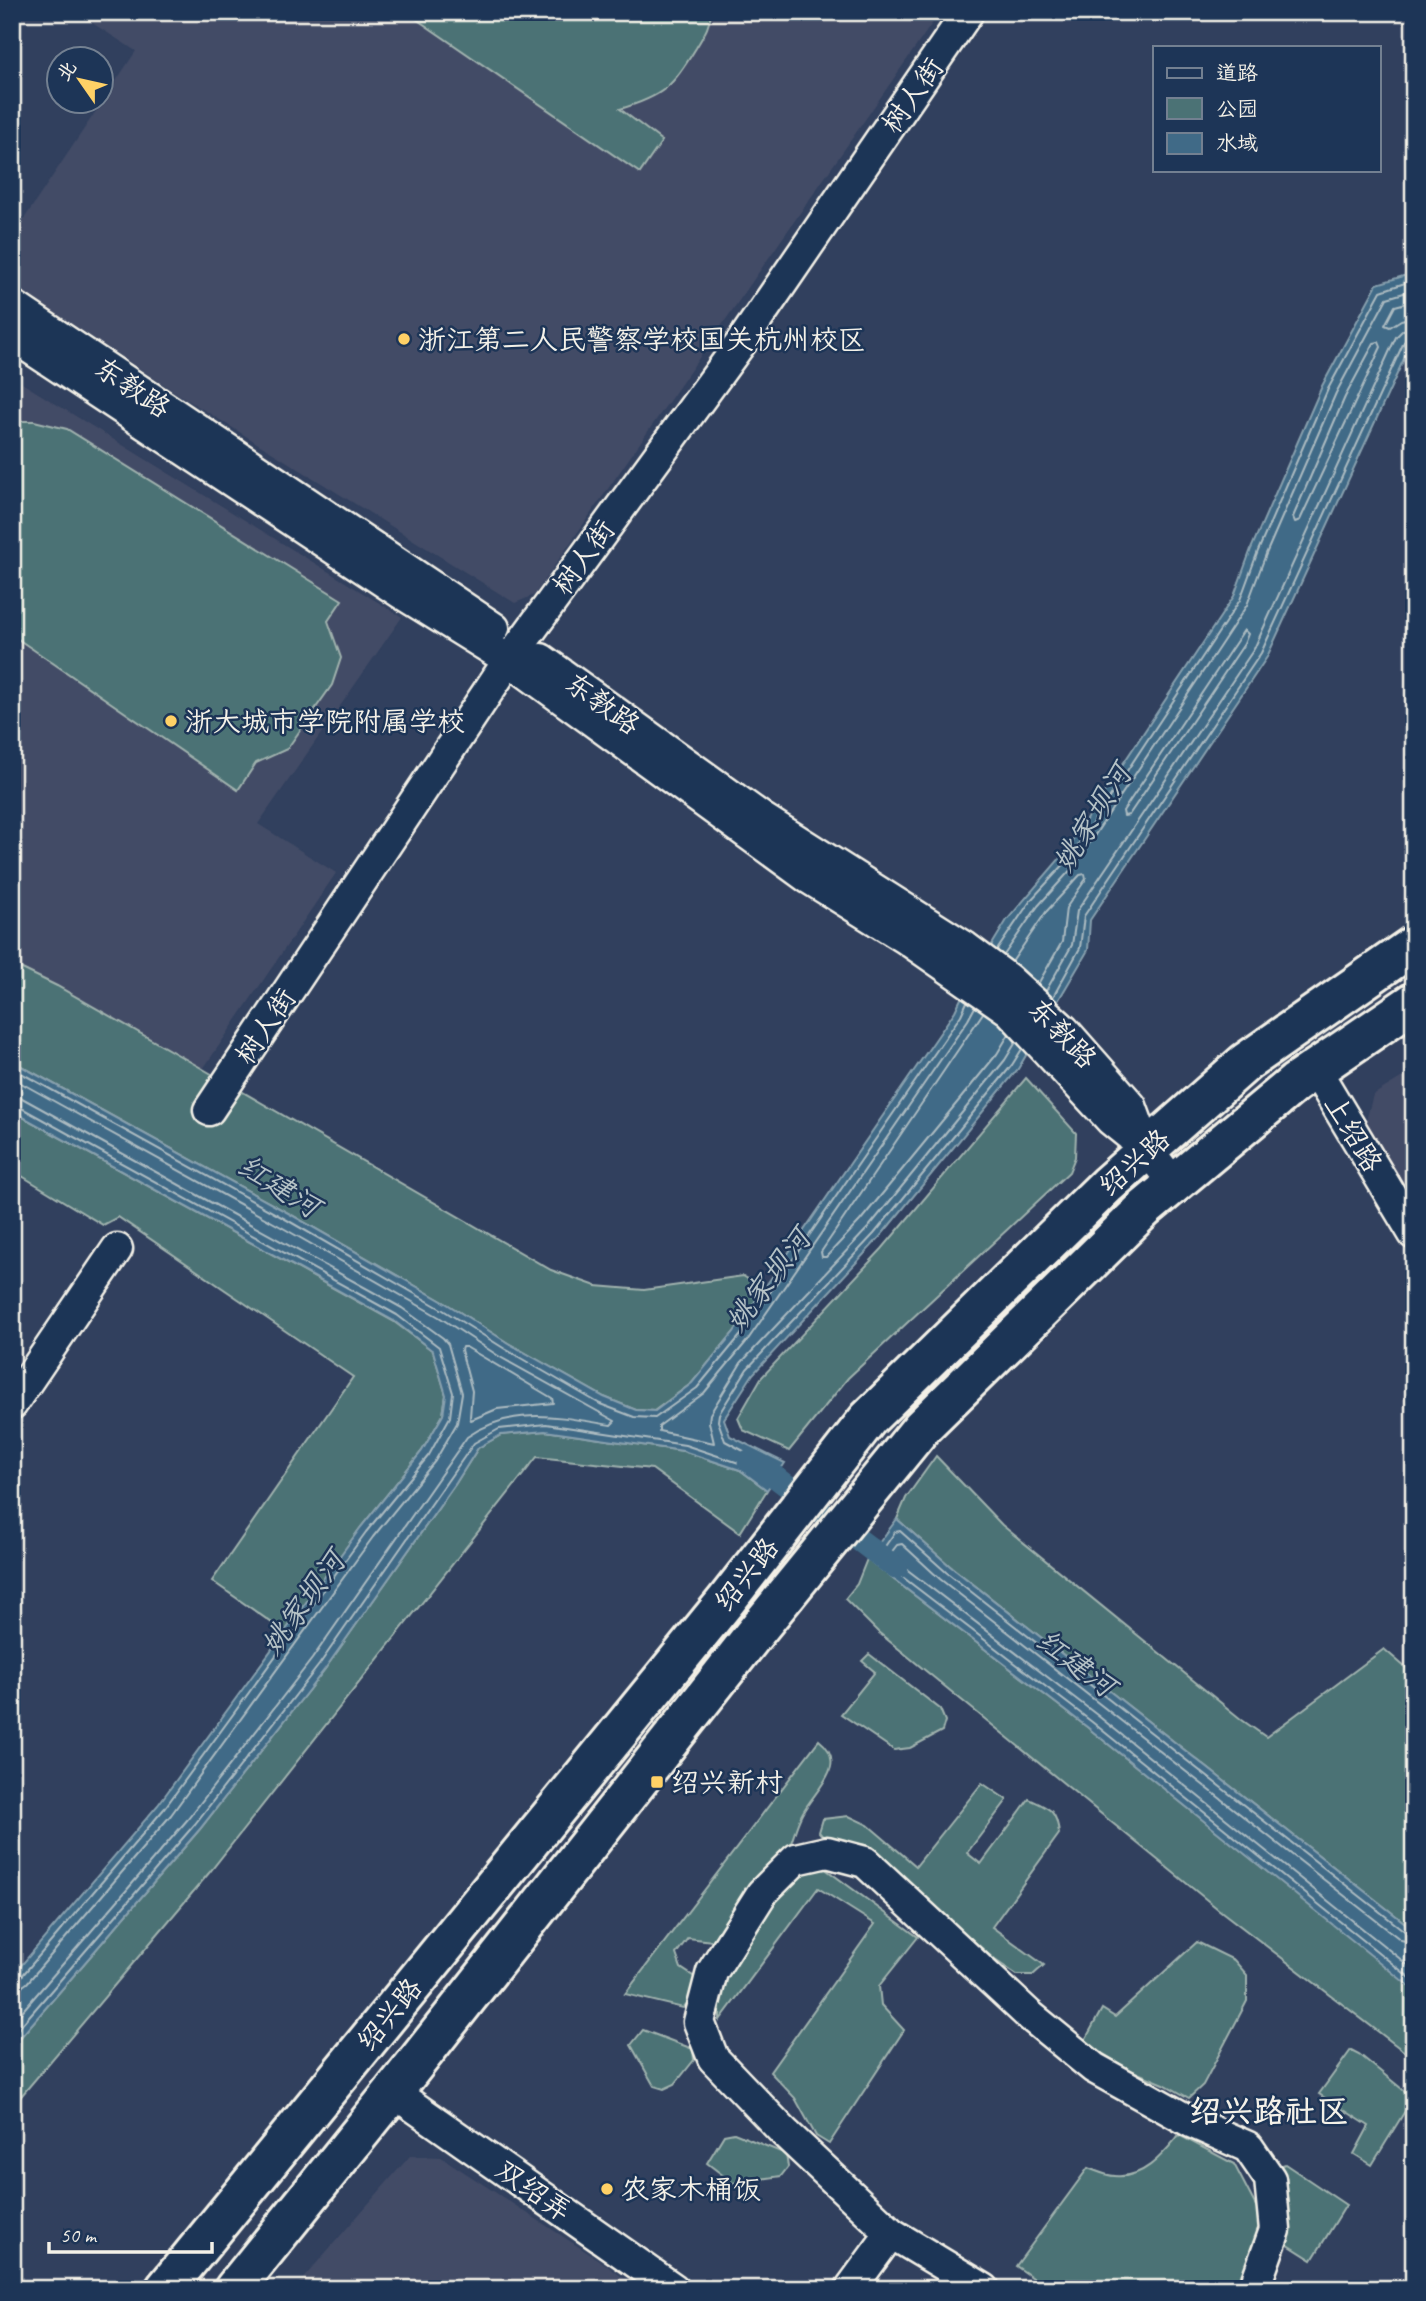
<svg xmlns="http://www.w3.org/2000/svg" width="1426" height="2301" font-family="Caveat,'LXGW WenKai TC',sans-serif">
	<rect width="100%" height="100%" fill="#31405e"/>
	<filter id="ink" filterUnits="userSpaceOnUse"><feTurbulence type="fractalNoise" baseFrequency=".0143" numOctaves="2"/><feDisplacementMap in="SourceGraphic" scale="14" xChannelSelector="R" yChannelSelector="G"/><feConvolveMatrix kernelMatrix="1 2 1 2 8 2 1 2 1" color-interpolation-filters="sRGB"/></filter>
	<g filter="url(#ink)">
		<!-- built -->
		<g fill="#434b66">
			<path d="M75,12H940L534,595L515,603L178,394L12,284V237L136,51Z"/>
			<path d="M12,377L402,617L258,824L336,873L203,1069L57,986L12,964Z"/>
			<path d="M1414,1070V1219L1363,1132L1373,1095Z"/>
			<path d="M410,2156L441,2157L605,2264L638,2289H294Z"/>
		</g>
		<!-- green -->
		<g fill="#4b7275" stroke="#a0b2ae" stroke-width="2">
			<path d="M406,12H711C710,27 703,36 696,48C672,87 664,96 620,109L662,141L640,173Z"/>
			<path d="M12,421H34L67,429L342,600L328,621L341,658L332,685L287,749L256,763L238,790L12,635Z"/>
			<path d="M12,964L57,986L203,1069L551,1270L596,1286L644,1290L743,1276L764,1289L734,1332L692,1383L654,1411L636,1410L604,1397L508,1343L447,1304L290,1214L12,1061Z"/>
			<path d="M1026,1078L1076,1133L1075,1157L1069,1172L848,1378L789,1451L743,1430L738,1418L761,1378L882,1249Z"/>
			<path d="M12,1111L393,1321L433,1351L446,1395L443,1415L422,1451L361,1527L285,1632L212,1581L353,1377L118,1217L103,1225L12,1170Z"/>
			<path d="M545,1431L683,1451L740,1470L767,1490L740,1533L652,1469L537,1457L209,1873L12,2107V2047L200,1829L325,1669L456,1483L478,1448L501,1435Z"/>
			<path d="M936,1456L1002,1525L1242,1720L1266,1737L1384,1649L1414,1675V1930L950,1566L897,1519L906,1498Z"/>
			<path d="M867,1559L1087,1727L1414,1989V2059L1218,1909L878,1632L845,1599L857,1584Z"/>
			<path d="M869,1654L940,1709L945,1721L942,1731L910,1748L894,1750L841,1714L875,1672L862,1661Z"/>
			<path d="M819,1740C851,1765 813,1791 802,1814C795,1827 793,1842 786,1854C779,1866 764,1875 755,1885C738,1902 724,1921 712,1941L688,1938L676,1954L681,1968L699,1980L696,1993L683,2008L625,1994Z"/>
			<path d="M982,1783L1007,1800L967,1853L981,1864L1029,1799C1049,1808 1057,1810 1059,1834L992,1927L1044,1965L1033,1975H1017L995,1960L865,1845L824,1838L819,1832L823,1819L849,1816L868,1825L916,1866Z"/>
			<path d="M807,1868H824L918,1937L879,1986L881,2005L904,2030L829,2144L816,2136L795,2098L770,2072L875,1924L818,1888L720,2020V1996L725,1968L773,1896Z"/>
			<path d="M1197,1942L1234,1960L1247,1975V2001L1203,2085L1189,2098L1164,2084L1128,2069L1084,2042L1102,2009L1115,2017Z"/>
			<path d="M643,2030L693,2049L694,2060L675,2084L664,2089L654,2086L631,2045Z"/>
			<path d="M1351,2050L1359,2054L1413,2098L1372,2165L1354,2154L1369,2126L1319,2094Z"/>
			<path d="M734,2133L786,2154L788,2167L781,2176L733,2183L707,2163L724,2135Z"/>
			<path d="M1179,2135L1234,2164L1259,2212V2232L1249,2271L1236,2289H1049L1016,2266L1088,2168C1096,2171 1107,2176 1115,2176C1144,2179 1163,2154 1179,2135Z"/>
			<path d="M1285,2164L1346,2205L1312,2260L1285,2243C1293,2206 1287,2200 1273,2168Z"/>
		</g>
		<!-- water -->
		<g fill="#406a87" stroke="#88a0ae" stroke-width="2">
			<path d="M1414,270V337L1267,657L1090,920L1088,950L1018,1069L879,1238L753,1374L724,1419L730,1436L785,1463L767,1490L740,1470L683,1451L545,1431L501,1435L478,1448L456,1483L325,1669L200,1829L12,2047V1976L158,1805L361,1527L422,1451L443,1415L446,1395L433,1351L394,1321L12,1111V1061L290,1214L447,1304L508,1343L604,1397L636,1410L655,1411L692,1383L734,1332L955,1011L968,984L1007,920L1062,856L1234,596L1251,549L1322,386L1377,284L1410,274Z"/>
			<path d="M897,1519L950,1566L1414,1930V1990L1087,1727L867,1559Z"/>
		</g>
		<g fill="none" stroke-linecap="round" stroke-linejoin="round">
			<!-- shore -->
			<g stroke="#acbbc1" stroke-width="2">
				<path d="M1414,301L1395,306L1385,325L1390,327L1401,320L1414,317"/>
				<path d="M1379,342L1381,347L1300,520L1295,522L1293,517L1345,397L1374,343Z"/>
				<path d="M1244,630L1248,634L1244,644L1129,815L1124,816L1123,811Z"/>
				<path d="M997,950L1031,900L1068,860L1240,600L1258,551L1328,389L1381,291L1414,280"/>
				<path d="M1004,955L1038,906L1075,865L1247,605L1266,554L1336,393L1387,298L1414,290"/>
				<path d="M1012,962L1046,912L1080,875L1085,874L1086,879L1066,908L1062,942L1038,984"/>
				<path d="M1046,991L1072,945L1077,911L1254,649L1396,337L1403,330L1414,328"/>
				<path d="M1053,997L1080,948L1084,916L1261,653L1404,342L1408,338L1414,337"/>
				<path d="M975,1007L968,1020L747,1341L704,1393L659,1426V1431L714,1443L709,1422L710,1414L741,1363L868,1228L1005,1060L1016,1042"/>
				<path d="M983,1013L821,1252L822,1257H826L860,1221L997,1054L1009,1034"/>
				<path d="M12,1068L287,1220L443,1310L505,1349L600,1404L634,1417L655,1418L697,1388L740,1336L961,1015L967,1002"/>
				<path d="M12,1078L283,1228L439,1317L500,1357L615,1421L611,1425C560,1417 513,1405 467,1437L312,1659L188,1819L12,2023"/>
				<path d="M12,1096L22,1098L402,1308L443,1338L448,1344L462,1393L457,1423L435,1461L373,1537L171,1815L27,1983L20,1988H12"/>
				<path d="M12,1105L18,1106L397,1315L439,1347L453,1393L450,1417L429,1455L366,1532L164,1809L21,1977L12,1980"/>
				<path d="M462,1347H466L552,1398L553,1403L497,1409L471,1420L470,1417L472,1391L461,1350Z"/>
				<path d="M1414,1935L1407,1933L946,1572L900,1531L895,1532L879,1555V1559L1092,1722L1414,1981"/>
				<path d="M1414,1943L1401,1940L940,1579L902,1544L897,1545L890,1554L892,1558L1097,1715L1414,1970"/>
				<path d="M12,2036L195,1824L319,1665L474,1443L499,1429L546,1424L685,1445L742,1464L762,1478H767L772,1466L725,1441L718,1421L719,1414L747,1369L874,1234L1012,1065L1022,1049"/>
			</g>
			<!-- canal -->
			<path stroke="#406a87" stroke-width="23" d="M749,1461L765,1469L896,1568"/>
			<defs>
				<g id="minor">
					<path d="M12,305L494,628"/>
					<path d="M12,336L401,593L509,660L810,879L905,938L1010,1011L1111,1120L1147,1149L1174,1184"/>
					<path d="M541,659L762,818L965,947L1008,979L1064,1030L1131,1106L1146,1147"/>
					<path d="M1315,1069L1414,1234"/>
					<path d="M209,1110L509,660L741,343L968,12"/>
					<path d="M12,1404L117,1249"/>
					<path d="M393,2092L674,2289"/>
					<path d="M850,2289L891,2233"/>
					<path d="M984,2289L891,2233L784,2132L713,2058L699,2022L712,1972L762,1893L796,1859L827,1852L865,1862L1028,2014L1094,2068L1191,2122L1248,2147L1270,2179L1275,2230L1256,2283L1252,2289"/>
				</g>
				<g id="major">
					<path d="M165,2289L726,1601L868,1419L1107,1185L1246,1062L1414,945"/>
					<path d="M234,2289L393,2092L754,1634L922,1427L1144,1209L1295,1083L1414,1002"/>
				</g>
			</defs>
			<!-- minor casing -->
			<use href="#minor" stroke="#f4f1e8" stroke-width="35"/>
			<!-- major casing -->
			<use href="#major" stroke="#f4f1e8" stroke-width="44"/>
			<!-- minor -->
			<use href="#minor" stroke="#1d3557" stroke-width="30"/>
			<!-- major -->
			<use href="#major" stroke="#1d3557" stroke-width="38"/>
		</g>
	</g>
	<!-- markers -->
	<g fill="#ffd166" stroke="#1d3557" stroke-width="2.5">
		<circle cx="404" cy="339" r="7"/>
		<circle cx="171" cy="721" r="7"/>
		<rect x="650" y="1775" width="14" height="14" rx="3.5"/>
		<circle cx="607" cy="2189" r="7"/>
	</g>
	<g text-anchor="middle" stroke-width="5" stroke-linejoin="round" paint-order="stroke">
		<!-- street labels -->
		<g font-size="28" fill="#f4f1e8" stroke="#1d3557">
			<text transform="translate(912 95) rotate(-55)" y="10">树人街</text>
			<text transform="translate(133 387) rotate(34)" y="10">东教路</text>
			<text transform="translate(583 557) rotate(-54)" y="10">树人街</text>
			<text transform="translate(603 703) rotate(36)" y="10">东教路</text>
			<text transform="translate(265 1026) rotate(-56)" y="10">树人街</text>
			<text transform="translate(1063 1033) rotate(46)" y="10">东教路</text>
			<text transform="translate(1354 1133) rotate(59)" y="10">上绍路</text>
			<text transform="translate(1134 1162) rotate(-42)" y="10">绍兴路</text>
			<text transform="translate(746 1574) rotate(-52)" y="10">绍兴路</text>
			<text transform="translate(389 2014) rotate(-51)" y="10">绍兴路</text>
			<text transform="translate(534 2190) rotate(35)" y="10">双绍弄</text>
		</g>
		<!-- poi labels -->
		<g font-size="28" fill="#f4f1e8" stroke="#1d3557" text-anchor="start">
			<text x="418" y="349">浙江第二人民警察学校国关杭州校区</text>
			<text x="185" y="731">浙大城市学院附属学校</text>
			<text x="671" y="1792">绍兴新村</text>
			<text x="621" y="2199">农家木桶饭</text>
		</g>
		<!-- water labels -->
		<g font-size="30" font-style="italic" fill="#b5c2c6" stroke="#1d3557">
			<text transform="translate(1092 818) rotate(-58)" y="10">姚家坝河</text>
			<text transform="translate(279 1186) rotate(32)" y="10">红建河</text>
			<text transform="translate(768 1280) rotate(-53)" y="10">姚家坝河</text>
			<text transform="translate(303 1603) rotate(-54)" y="10">姚家坝河</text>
			<text transform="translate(1076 1663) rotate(37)" y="10">红建河</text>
		</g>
		<!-- quarter labels -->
		<g font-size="32" font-weight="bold" fill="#f4f1e8" stroke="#1d3557">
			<text x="1269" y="2122">绍兴路社区</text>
		</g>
	</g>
	<!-- margin -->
	<rect width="1426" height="2301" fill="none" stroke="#1d3557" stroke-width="42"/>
	<rect x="21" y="21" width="1384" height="2259" fill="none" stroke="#f4f1e8" stroke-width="2.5" filter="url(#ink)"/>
	<!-- legend -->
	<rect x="1153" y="46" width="228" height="126" fill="#1d3557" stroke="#738091" stroke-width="2"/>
	<rect x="1167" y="68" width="35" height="10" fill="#1d3557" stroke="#738091" stroke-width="2"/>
	<text x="1216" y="80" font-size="21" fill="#f4f1e8">道路</text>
	<rect x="1167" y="98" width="35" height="21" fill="#4b7275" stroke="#738091" stroke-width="2"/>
	<text x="1216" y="116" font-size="21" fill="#f4f1e8">公园</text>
	<rect x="1167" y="133" width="35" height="21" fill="#406a87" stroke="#738091" stroke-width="2"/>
	<text x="1216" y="150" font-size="21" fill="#f4f1e8">水域</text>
	<!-- north arrow -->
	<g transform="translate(80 80) rotate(304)"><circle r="33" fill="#1d3557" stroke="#738091" stroke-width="2"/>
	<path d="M0-5L12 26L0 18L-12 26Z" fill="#ffd166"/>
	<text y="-10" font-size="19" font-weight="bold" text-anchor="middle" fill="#f4f1e8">北</text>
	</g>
	<!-- scale -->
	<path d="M49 2242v10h163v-10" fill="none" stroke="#f4f1e8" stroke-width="3.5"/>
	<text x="60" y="2242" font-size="21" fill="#f4f1e8" stroke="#1d3557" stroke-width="5" paint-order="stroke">50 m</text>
</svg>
